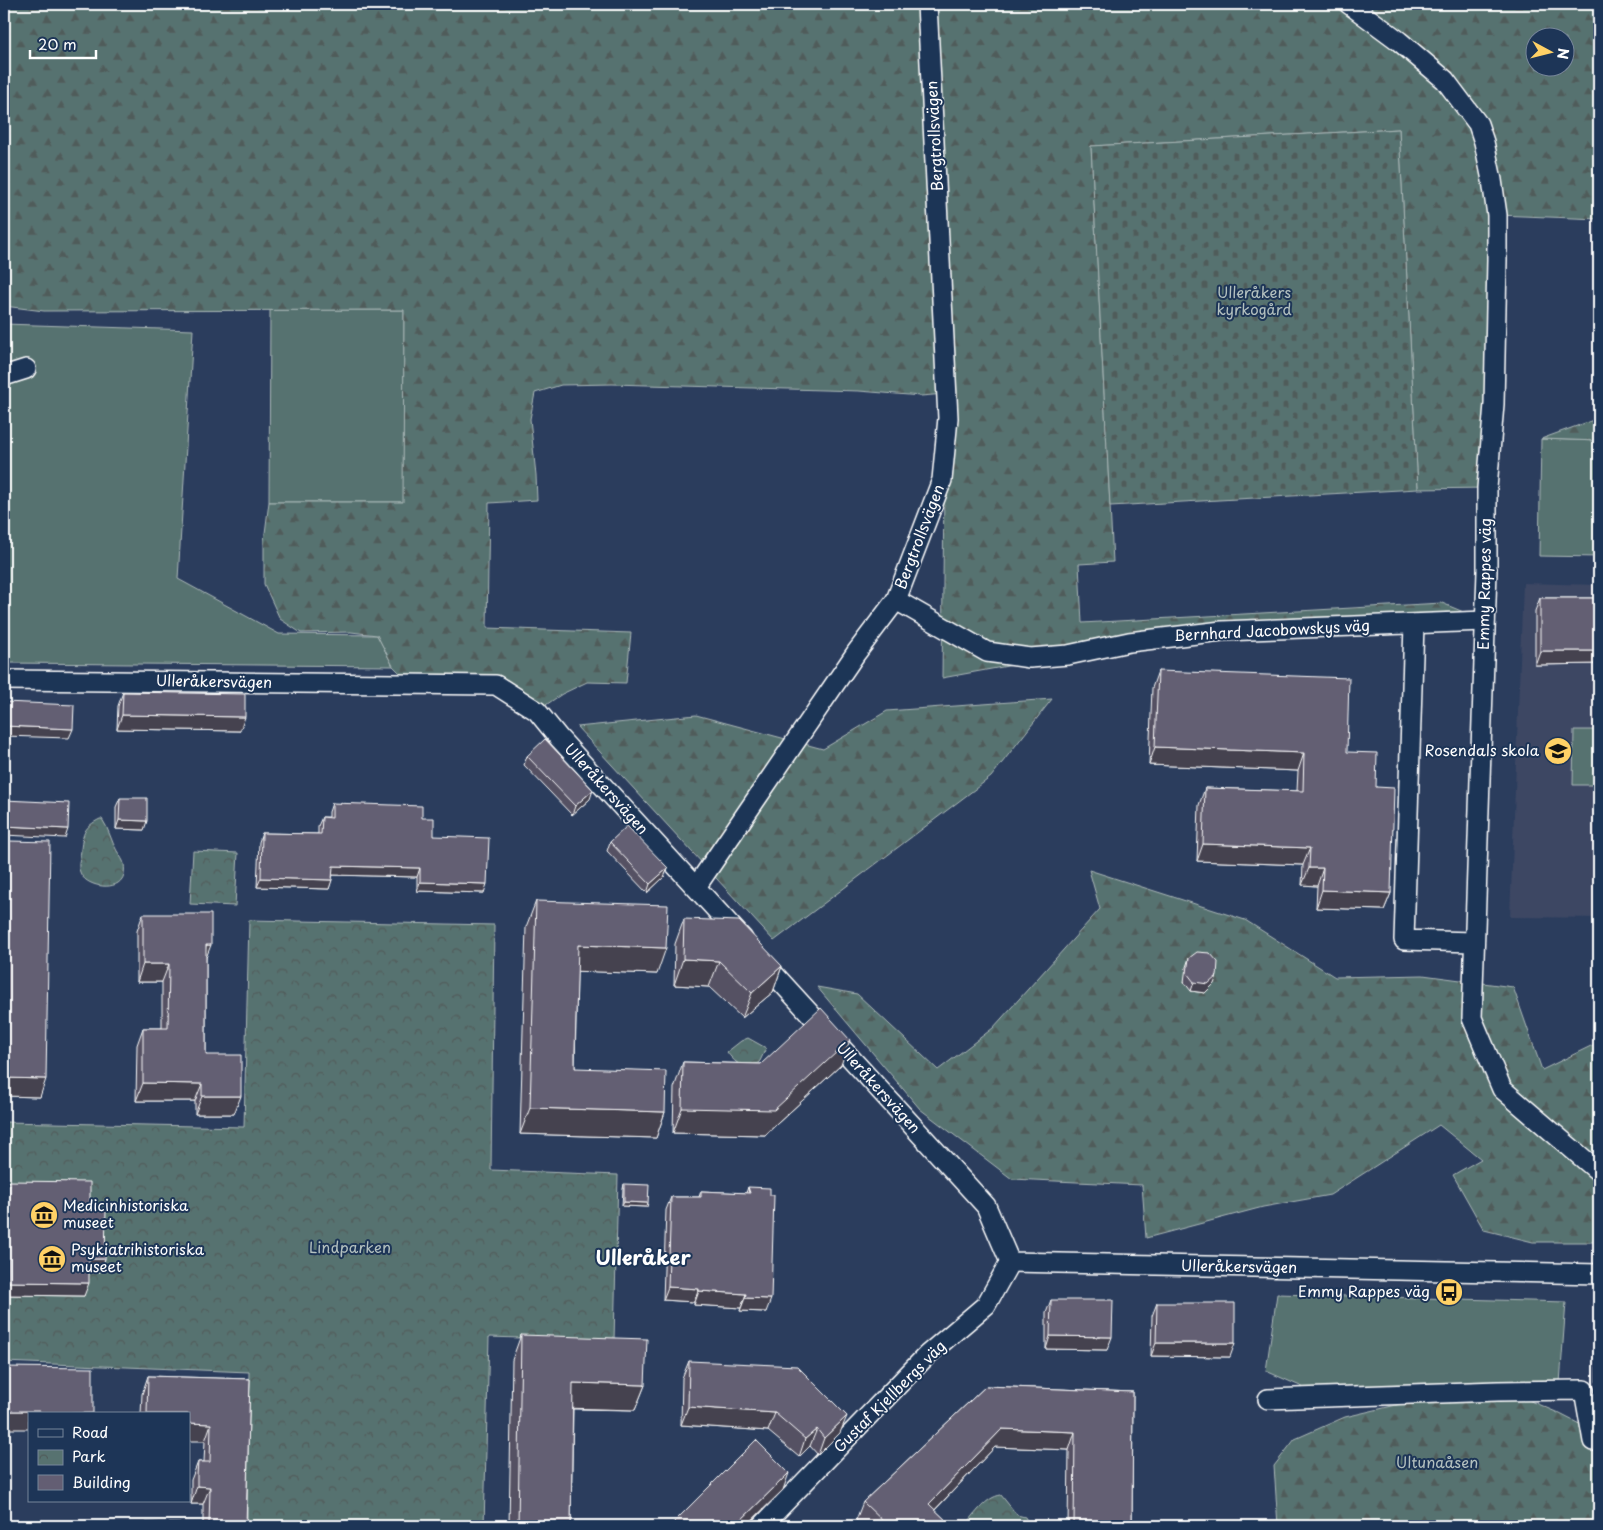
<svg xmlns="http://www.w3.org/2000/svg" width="1603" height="1530" font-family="'Playpen Sans',sans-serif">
	<defs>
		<pattern id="forest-firs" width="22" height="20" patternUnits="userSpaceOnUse" patternTransform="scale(1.25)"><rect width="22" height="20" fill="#577270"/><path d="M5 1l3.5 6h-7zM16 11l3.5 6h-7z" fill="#505b5a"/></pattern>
		<pattern id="cemetery-stones" width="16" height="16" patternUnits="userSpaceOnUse" patternTransform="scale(1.25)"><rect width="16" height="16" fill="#577270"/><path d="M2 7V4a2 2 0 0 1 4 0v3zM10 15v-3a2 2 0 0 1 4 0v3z" fill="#505b5a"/></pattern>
		<pattern id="park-crowns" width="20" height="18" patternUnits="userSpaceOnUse" patternTransform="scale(1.25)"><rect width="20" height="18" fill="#577270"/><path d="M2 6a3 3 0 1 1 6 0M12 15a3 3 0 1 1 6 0" fill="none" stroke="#505b5a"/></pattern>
	</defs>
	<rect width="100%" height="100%" fill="#2b3d5d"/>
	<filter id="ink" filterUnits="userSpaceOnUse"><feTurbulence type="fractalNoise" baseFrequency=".02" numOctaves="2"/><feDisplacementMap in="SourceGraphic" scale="10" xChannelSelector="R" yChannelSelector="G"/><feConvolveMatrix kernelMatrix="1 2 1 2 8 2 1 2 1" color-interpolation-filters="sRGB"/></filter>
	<g filter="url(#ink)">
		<!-- built -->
		<path fill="#3c4764" d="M1523,583L1599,585V918L1510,917Z"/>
		<!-- grass -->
		<g fill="#577270" stroke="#abb8b8">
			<path d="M270,310H404V502H269Z"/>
			<path d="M4,324L193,330L178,579L279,634L377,635L393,666L4,663Z"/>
			<path d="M1541,439L1599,441V557L1539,556Z"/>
			<path d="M1574,730H1599V785H1573Z"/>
			<path d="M1277,1294L1566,1302L1560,1383L1307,1389L1266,1371Z"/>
		</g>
		<!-- forest -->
		<g fill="url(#forest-firs)" stroke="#abb8b8" fill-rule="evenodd">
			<path d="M4,4H1599V219L1497,215L1487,488L1418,489L1399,129L1091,146L1113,562L1079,564L1082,623L1442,603L1485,621L1222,631L1068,655L942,678L945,394L921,396L859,391L612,384L561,385L535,393L530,419L536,475L537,500L489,503L487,628L631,633L626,683L587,682L562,694L537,711L496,685L411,684L393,666L377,635L351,632L301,633L280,619L264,584V541L269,502H403L404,310L44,311L4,306ZM1536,38H1566V68H1536Z"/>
			<path d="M1599,418V441L1541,439Z"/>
			<path d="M1052,699L991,777L774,941L577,727L696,715L823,749L887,711Z"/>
			<path d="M1089,870L1245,920L1335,977L1423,975L1513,987L1542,1070L1599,1042V1242H1533L1484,1230L1453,1175L1481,1159L1439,1125L1330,1195L1263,1207L1146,1238L1142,1185L1012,1179L920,1109L817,987L857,994L938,1070L993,1028L1100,909Z"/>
			<path d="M1418,1400H1528L1556,1412L1599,1434V1526H1278L1274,1466L1295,1439L1345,1417Z"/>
		</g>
		<!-- cemetery -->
		<path fill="url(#cemetery-stones)" stroke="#abb8b8" d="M1399,129L1418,489L1110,506L1091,146Z"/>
		<!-- park -->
		<g fill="url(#park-crowns)" stroke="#abb8b8">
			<path d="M100,819H102C109,829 111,841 117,851C119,854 121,857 123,861C125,865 125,875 122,879C114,892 84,886 80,872C77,865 81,856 81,849C83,833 84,827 100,819Z"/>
			<path d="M193,851L238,853L235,906L190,904Z"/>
			<path d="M249,920L494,925L491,1170L618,1175L614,1341L489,1337L484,1526H247L249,1372L4,1362V1122L244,1127Z"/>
			<path d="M748,1038L766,1048L760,1061L752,1068C740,1066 734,1062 727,1052L741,1041Z"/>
			<path d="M1001,1495L1017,1515L1025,1517L1030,1526L966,1525C975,1514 986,1497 1001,1495Z"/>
		</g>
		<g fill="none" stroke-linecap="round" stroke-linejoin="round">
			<defs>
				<g id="street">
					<path d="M1349,4L1399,41L1445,80L1478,124L1484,142L1492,180L1497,215V260L1494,404L1487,488V571L1472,1018L1502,1089L1599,1172"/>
					<path d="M4,376L26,369"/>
					<path d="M896,600L987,652L1030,658L1068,655L1129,642L1222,631L1485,621"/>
					<path d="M1414,624L1404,940L1473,942"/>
					<path d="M4,680L496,685L537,711L559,738L743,939"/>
					<path d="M696,887L856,653L896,600L942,480L948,418L927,4"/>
					<path d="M761,960L986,1206L1010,1262L1599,1274"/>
					<path d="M1268,1399L1498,1391L1584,1390L1593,1441H1599"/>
					<path d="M762,1526L927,1355L986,1305L1010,1262"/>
				</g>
			</defs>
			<!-- street casing -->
			<use href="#street" stroke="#fff" stroke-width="22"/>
			<!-- street -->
			<use href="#street" stroke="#1d3557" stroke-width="19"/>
		</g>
		<!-- wall -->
		<g fill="#555163" stroke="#fff">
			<path d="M1540,598H1599V664L1535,665V611Z"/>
			<path d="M1158,671L1347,752L1376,787L1391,893L1384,910L1316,908L1317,886L1302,885L1303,865L1197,861L1199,805L1205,788L1297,791L1298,771L1149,765L1152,688Z"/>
			<path d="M123,692L240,731L117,729L118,706Z"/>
			<path d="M527,756L590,799L572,815L524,765Z"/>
			<path d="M120,798L144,830L116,829V807Z"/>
			<path d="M332,803L422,818L434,836L484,893L417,891V877L333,875L329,889L257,887L259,842L262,833L318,834V826L322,817H329V812Z"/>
			<path d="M9,841L40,1097L4,1096V855Z"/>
			<path d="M610,842L668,868L664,877L647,893L607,851Z"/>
			<path d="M536,901L657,974L577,971L575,1068L665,1112L656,1138L520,1134L526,927Z"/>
			<path d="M143,914L206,958V1055L234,1114H195V1101H136L137,1045L143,1028H162V982H137V931Z"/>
			<path d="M684,919L782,966L773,992L742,1018L709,987L674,985L675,944Z"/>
			<path d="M1189,958L1214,984L1205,993L1191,991L1184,982L1186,967Z"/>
			<path d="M683,1062L761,1064L841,1065L765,1135L673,1133L674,1088Z"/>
			<path d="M9,1181L90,1209L100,1272H89L84,1296L4,1295V1194Z"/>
			<path d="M624,1184L647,1207L622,1206L623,1189Z"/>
			<path d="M748,1187L766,1312L740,1311L741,1308L694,1305V1302L663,1300L666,1210L671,1197H699L701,1191L746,1193Z"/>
			<path d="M1051,1300L1107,1350L1046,1349V1313Z"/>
			<path d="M1157,1303L1230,1357L1151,1356L1152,1316Z"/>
			<path d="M521,1335L645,1385L635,1410L573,1409L571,1526H509L512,1360Z"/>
			<path d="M689,1361L840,1433L818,1455L810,1446L799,1457L768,1431L681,1425L682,1378Z"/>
			<path d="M1599,1362V1424L1596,1423L1597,1367Z"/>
			<path d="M148,1376L250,1379L246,1526H145L146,1523L203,1525V1504H191V1480L198,1462H204L205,1441L189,1414H141L142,1394Z"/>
			<path d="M986,1386L1133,1392L1132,1526H1068L1069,1450L995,1447L935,1510L952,1526H863L856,1520L863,1502Z"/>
		</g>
		<!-- shaded-wall -->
		<g fill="#454250" stroke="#fff">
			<path d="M1540,651H1599V664L1535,665Z"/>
			<path d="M122,715L245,717L240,731L117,729Z"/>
			<path d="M4,726L73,729L69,738L4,736Z"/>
			<path d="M1155,747L1304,753L1298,771L1149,765Z"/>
			<path d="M593,790L590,799L572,815L575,806Z"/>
			<path d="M119,820L147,821L144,830L116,829Z"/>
			<path d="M4,826L68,829L65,838L4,835Z"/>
			<path d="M1203,844L1310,848L1303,865L1197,861Z"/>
			<path d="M333,866L420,868L417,877L330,875Z"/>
			<path d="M668,868L664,877L647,893L650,884Z"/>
			<path d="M1309,868H1323L1317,886L1302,885Z"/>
			<path d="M261,878L332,880L329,889L257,887Z"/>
			<path d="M420,882L487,884L484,893L417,891Z"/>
			<path d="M1322,890L1391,893L1384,910L1316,908Z"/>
			<path d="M206,945H211L204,963Z"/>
			<path d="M578,945L666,948L657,974L569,971Z"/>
			<path d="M683,959L719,961L709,987L674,985Z"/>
			<path d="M143,964H169L162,982H137Z"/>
			<path d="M782,966L773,992L742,1018L752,993Z"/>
			<path d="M1217,976L1214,984L1205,993L1191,991L1194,982Z"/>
			<path d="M850,1040L841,1065L765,1135L673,1133L682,1108Z"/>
			<path d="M4,1078L46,1079L40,1097L4,1096Z"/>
			<path d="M143,1083L202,1084L195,1101H136Z"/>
			<path d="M202,1096H241L234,1114H195Z"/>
			<path d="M530,1108L665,1112L656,1138L520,1134Z"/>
			<path d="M624,1202L648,1203L647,1207L622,1206Z"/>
			<path d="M89,1259H105L100,1272H84Z"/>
			<path d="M8,1282L89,1283L84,1296L4,1295V1293Z"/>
			<path d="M668,1287L699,1289L694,1302L663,1300Z"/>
			<path d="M699,1291L746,1294L741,1308L694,1305Z"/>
			<path d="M745,1298L771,1299L766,1312L740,1311Z"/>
			<path d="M1050,1336L1112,1337L1107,1350L1046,1349Z"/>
			<path d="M1156,1343H1235L1230,1357L1151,1356Z"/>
			<path d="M573,1383L645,1385L635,1410L563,1408Z"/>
			<path d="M688,1407L775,1413L768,1431L681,1425Z"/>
			<path d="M8,1411H40V1414H29V1429H6L4,1436V1423Z"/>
			<path d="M69,1413H93L92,1414H68Z"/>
			<path d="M847,1416L840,1433L818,1455L824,1438Z"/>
			<path d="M1599,1416V1424L1596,1423Z"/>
			<path d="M189,1423L211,1424L205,1441H189Z"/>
			<path d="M817,1429L810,1446L799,1457L805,1439Z"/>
			<path d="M1002,1429L1075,1432L1069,1450L995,1447L923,1522L929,1504Z"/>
			<path d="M789,1473L783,1490L746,1526H735Z"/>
			<path d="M197,1486L210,1487L203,1504H191Z"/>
		</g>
		<!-- building -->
		<g fill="#635e73" stroke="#fff">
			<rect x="1540" y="598" width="59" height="53"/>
			<path d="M1158,671L1349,678L1347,752L1377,753L1376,787L1394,788L1391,893L1322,890L1323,868H1309L1310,848L1203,844L1205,788L1303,791L1304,753L1155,747Z"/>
			<path d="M123,692L245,694V717L122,715Z"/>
			<path d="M4,702L74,705L73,729L4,726Z"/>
			<path d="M545,739L593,790L575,806L527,756Z"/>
			<path d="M120,798H147V821L119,820Z"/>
			<path d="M4,800L69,803L68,829L4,826Z"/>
			<path d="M332,803L422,806V818H434V836L489,838L487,884L420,882V868L333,866L332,880L261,878L262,833L321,834L322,817L332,818Z"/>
			<path d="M627,826L668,868L650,884L610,842Z"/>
			<path d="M9,841L50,842L46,1079L4,1078V936H5V911H4V864H8Z"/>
			<path d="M536,901L668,905L666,948L578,945L575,1051V1068L666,1071L665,1112L530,1108Z"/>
			<path d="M143,914H211V945H206V1055H241V1096H202V1084L143,1083V1028H168L169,964H143Z"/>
			<path d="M684,919L739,921L782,966L752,993L719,961L683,959Z"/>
			<path d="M1197,952L1210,953L1218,962L1217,976L1208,984L1194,982L1187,973L1189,958Z"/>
			<path d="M821,1008L850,1040L774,1110L682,1108L683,1062L761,1064Z"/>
			<path d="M9,1181L90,1182V1209L106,1210L105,1259H89V1283L8,1282Z"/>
			<path d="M624,1184L649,1185L648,1203L624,1202Z"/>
			<path d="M748,1187L770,1188V1195H774L771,1299L745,1298L746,1294L699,1291V1289L668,1287L671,1197H701V1191L750,1193Z"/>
			<path d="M1051,1300H1113L1112,1337L1050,1336Z"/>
			<path d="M1157,1303H1235V1343H1156Z"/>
			<path d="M521,1335L647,1339L645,1385L573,1383L571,1526H518Z"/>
			<path d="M689,1361L797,1366L847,1416L824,1438L817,1429L805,1439L775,1413L688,1407Z"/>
			<path d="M4,1367L93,1368V1413L40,1414V1411H8V1424H4Z"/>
			<path d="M148,1376L250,1379L246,1526H146V1523L209,1525L210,1487L197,1486V1475L198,1462H210L211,1424L189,1423V1414H147Z"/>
			<path d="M986,1386L1133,1392L1132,1526H1074L1075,1432L1002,1429L929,1504L952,1526H888L863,1502Z"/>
			<path d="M756,1440L789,1473L735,1526H670Z"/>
			<path d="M69,1521L73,1526H63Z"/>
		</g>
	</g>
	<!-- icons -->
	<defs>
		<symbol id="school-disc" viewBox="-11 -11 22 22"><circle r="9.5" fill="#ffd166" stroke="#1d3557"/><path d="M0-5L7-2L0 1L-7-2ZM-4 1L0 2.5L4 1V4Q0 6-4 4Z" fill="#111"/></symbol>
		<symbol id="museum-disc" viewBox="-11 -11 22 22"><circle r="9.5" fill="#ffd166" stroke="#1d3557"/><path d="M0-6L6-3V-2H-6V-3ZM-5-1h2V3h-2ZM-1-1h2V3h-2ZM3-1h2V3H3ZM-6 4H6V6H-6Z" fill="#111"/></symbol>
		<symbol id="bus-disc" viewBox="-11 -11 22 22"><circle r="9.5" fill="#ffd166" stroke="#1d3557"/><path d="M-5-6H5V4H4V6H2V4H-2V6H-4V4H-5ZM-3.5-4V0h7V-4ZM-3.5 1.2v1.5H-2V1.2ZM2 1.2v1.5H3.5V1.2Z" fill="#111"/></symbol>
	</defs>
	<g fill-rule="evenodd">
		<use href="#school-disc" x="1542" y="735" width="32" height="32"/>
		<use href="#museum-disc" x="28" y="1199" width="32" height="32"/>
		<use href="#museum-disc" x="36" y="1243" width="32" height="32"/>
		<use href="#bus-disc" x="1433" y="1276" width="32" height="32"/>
	</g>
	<g text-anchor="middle" stroke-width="4" stroke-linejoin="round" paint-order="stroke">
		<!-- street labels -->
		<g font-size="15" fill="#fff" stroke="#1d3557">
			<text transform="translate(935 136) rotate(-93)" y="5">Bergtrollsvägen</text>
			<text transform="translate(920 537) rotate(-69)" y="5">Bergtrollsvägen</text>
			<text transform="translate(1485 584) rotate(-89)" y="5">Emmy Rappes väg</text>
			<text transform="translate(1272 631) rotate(-3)" y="5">Bernhard Jacobowskys väg</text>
			<text transform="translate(214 682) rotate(1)" y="5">Ulleråkersvägen</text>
			<text transform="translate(606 789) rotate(48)" y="5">Ulleråkersvägen</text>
			<text transform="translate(878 1088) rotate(48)" y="5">Ulleråkersvägen</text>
			<text transform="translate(1239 1267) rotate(1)" y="5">Ulleråkersvägen</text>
			<text transform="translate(890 1397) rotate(-45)" y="5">Gustaf Kjellbergs väg</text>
		</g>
		<!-- park labels -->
		<g font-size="15" fill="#b3c0bf" stroke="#1d3557">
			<text x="1254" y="298">Ulleråkers<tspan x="1254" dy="17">kyrkogård</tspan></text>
			<text x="350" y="1253">Lindparken</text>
			<text x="1437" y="1468">Ultunaåsen</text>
		</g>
		<!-- poi labels -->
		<g font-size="15" fill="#fff" stroke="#1d3557" text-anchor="end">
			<text x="1539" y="756">Rosendals skola</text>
			<text x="63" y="1211" text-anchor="start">Medicinhistoriska<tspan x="63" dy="17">museet</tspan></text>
			<text x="71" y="1255" text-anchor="start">Psykiatrihistoriska<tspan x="71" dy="17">museet</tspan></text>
			<text x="1430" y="1297">Emmy Rappes väg</text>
		</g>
		<!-- district labels -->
		<g font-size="20" font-weight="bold" fill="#fff" stroke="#1d3557">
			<text x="643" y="1265">Ulleråker</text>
		</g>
	</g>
	<!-- margin -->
	<rect width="1603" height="1530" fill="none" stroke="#1d3557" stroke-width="20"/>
	<rect x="10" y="10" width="1583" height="1510" fill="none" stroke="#fff" stroke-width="2" filter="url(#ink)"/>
	<!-- legend -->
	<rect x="28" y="1412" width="162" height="90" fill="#1d3557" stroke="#77869a"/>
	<rect x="38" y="1429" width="25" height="8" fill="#1d3557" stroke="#77869a"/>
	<text x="72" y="1438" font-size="15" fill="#ffffff">Road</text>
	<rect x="38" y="1450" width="25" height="15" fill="url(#park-crowns)" stroke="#77869a"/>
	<text x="72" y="1462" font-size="15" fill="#ffffff">Park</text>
	<rect x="38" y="1475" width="25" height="15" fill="#635e73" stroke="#77869a"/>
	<text x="72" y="1488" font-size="15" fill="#ffffff">Building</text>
	<!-- north arrow -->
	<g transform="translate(1550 52) rotate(97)"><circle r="24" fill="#1d3557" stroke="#77869a"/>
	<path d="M0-4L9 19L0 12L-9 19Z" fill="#ffd166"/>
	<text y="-8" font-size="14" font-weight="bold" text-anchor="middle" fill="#ffffff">N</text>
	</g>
	<!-- scale -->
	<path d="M30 50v8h66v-8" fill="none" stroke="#ffffff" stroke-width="2.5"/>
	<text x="38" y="50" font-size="15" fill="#ffffff" stroke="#1d3557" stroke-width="4" paint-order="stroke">20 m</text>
</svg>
